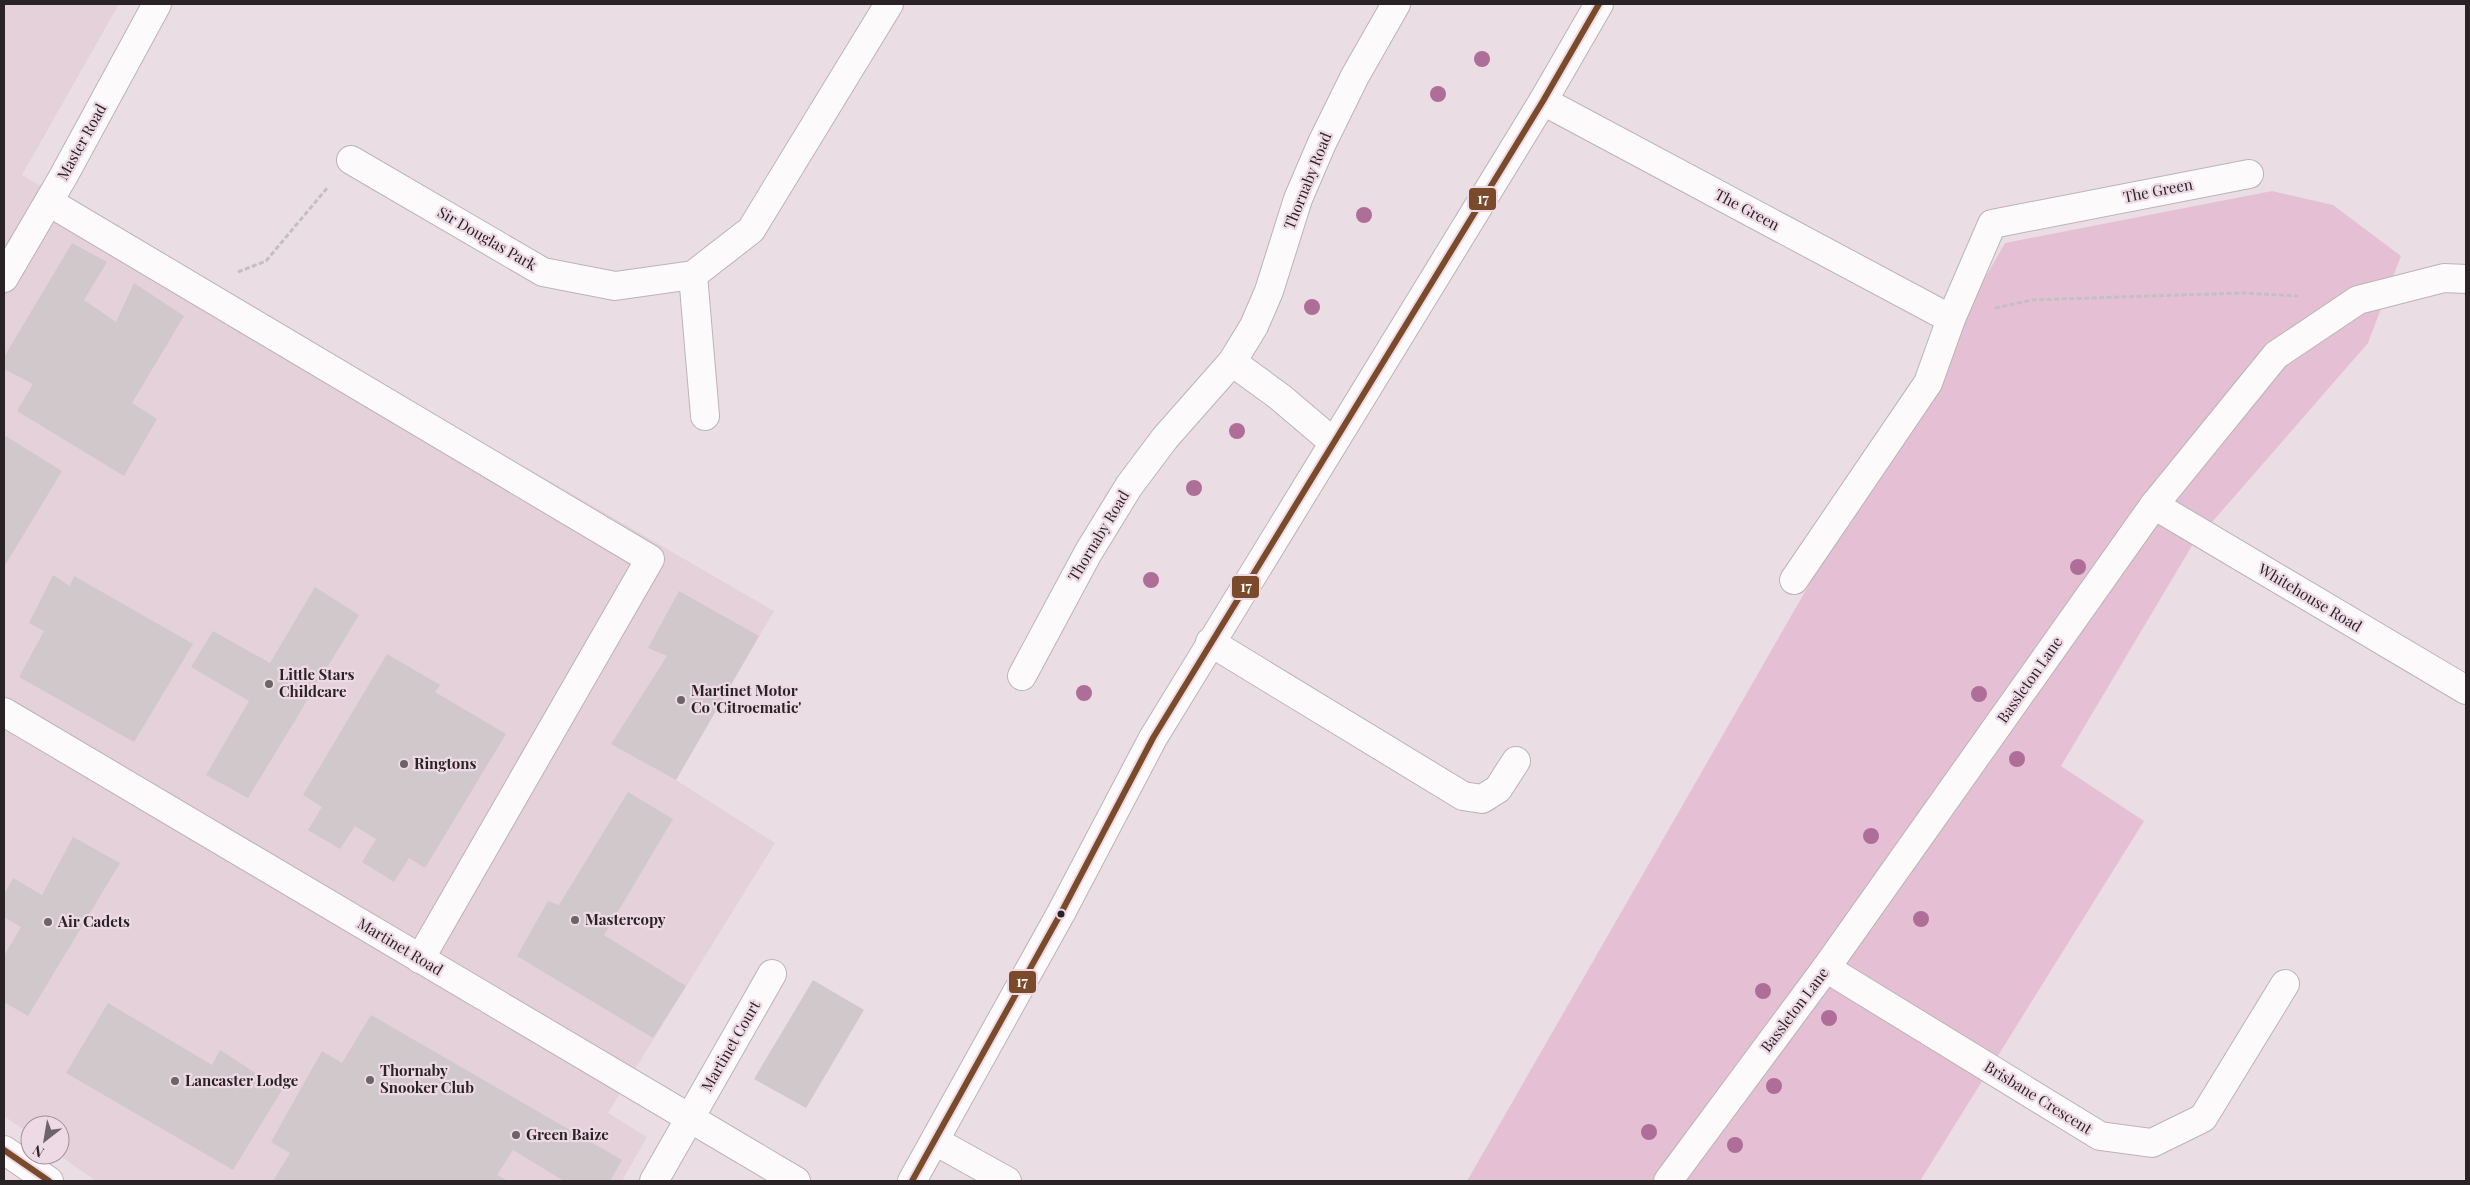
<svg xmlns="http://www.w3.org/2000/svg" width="2470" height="1185" font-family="'Playfair Display',serif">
	<rect width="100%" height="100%" fill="#eadee4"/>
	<!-- built -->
	<path fill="#e5d1da" d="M4,4H119L22,175L774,611L676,780L775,843L608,1113L647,1137L622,1181H96L59,1155L60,1125H30V1134L4,1116Z"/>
	<!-- green -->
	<path fill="#e5c0d4" d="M2272,191L2333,205L2401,256L2368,343L2193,544L2061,766L2144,821L1920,1181H1467L2005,243Z"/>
	<!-- building -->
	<g fill="#d1c8cc">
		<path d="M72,243L107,262L84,300L116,322L134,283L184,316L132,403L157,419L124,476L17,411L33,384L4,369V357Z"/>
		<path d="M4,435L62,471L4,567Z"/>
		<path d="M53,575L70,586L74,576L193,644L134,742L19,677L44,631L29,623Z"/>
		<path d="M315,587L359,615L248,798L206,775L249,701L191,667L213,631L270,663Z"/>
		<path d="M679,591L759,636L676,780L611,744L667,656L648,648Z"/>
		<path d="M387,654L440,685L435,692L506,734L425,868L409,858L394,882L362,862L376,839L355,826L340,849L308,830L322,807L303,795Z"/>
		<path d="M628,792L673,819L604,935L686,986L653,1038L517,956L548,901L559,905Z"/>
		<path d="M73,837L120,863L28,1016L4,1002V956L21,927L4,917V895L13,878L42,895Z"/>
		<path d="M813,980L864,1010L806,1108L754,1079Z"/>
		<path d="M108,1003L212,1065L220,1050L282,1090L233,1170L66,1073Z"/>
		<path d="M371,1015L622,1160L610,1181H564L513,1150L497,1175L508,1181H273L290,1153L271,1142L322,1051L342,1063Z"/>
	</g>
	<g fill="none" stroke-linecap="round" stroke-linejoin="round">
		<defs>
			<g id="minor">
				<path d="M1543,101L1951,319"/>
				<path d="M351,160L543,272L615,286L693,275L751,230L889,4"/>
				<path d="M49,202L650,559L420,959"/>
				<path d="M693,275L705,416"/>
				<path d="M4,278L63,177L157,4"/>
				<path d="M1232,362L1280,397L1333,442"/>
				<path d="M2154,505L2466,690"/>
				<path d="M1794,580L1928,383L1951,319L1992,224L2249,174"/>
				<path d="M1210,642L1463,796L1482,799L1498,789L1516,761"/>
				<path d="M1022,676L1088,553L1129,486L1165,438L1232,362L1254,326L1269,291L1298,199L1322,143L1355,76L1396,4"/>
				<path d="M4,712L796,1181"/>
				<path d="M1826,968L2100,1136L2152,1143L2203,1118L2285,984"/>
				<path d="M935,1141L1007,1181"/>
				<path d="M4,1150L49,1181"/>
				<path d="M654,1181L772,974"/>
				<path d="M912,1181L1061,913L1153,738L1543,101L1599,4"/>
				<path d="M1668,1181L1826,968L2154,505L2276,355L2358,300L2444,278L2466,279"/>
			</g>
		</defs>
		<!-- minor casing -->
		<use href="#minor" stroke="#bcb3b7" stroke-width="30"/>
		<!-- path -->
		<g stroke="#c4c0c2" stroke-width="3" stroke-dasharray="5 2.5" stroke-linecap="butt">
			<path d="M238,272L266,261L328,187"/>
			<path d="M1995,308L2032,300L2243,293L2298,296"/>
		</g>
		<!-- minor -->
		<use href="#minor" stroke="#fcfafb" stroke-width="28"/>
		<defs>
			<g id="bus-1">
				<path d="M4,1150L49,1181"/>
				<path d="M912,1181L1061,913L1153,738L1543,101L1599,4"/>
			</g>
		</defs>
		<!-- bus-1 casing -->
		<use href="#bus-1" stroke="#eedae4" stroke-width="10"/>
		<!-- bus-1 -->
		<use href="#bus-1" stroke="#7a4b2a" stroke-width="6"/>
	</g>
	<!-- trees -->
	<g fill="#ae6e98">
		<circle cx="1482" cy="59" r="8"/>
		<circle cx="1438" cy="94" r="8"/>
		<circle cx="1364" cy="215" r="8"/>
		<circle cx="1312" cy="307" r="8"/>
		<circle cx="1237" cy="431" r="8"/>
		<circle cx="1194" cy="488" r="8"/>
		<circle cx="2078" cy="567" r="8"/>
		<circle cx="1151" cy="580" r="8"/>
		<circle cx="1084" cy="693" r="8"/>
		<circle cx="1979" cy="694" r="8"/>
		<circle cx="2017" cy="759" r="8"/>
		<circle cx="1871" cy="836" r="8"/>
		<circle cx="1921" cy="919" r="8"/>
		<circle cx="1763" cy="991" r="8"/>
		<circle cx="1829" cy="1018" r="8"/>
		<circle cx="1774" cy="1086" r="8"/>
		<circle cx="1649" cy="1132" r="8"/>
		<circle cx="1735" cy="1145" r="8"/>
	</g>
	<!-- markers -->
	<g fill="#6d6468" stroke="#eedae4" stroke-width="2">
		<circle cx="269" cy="684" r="5"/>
		<circle cx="681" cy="700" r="5"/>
		<circle cx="404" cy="764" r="5"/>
		<circle cx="575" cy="920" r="5"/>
		<circle cx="48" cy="922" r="5"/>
		<circle cx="370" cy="1080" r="5"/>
		<circle cx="175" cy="1081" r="5"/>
		<circle cx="516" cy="1135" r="5"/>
	</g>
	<circle fill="#2a2326" stroke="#eedae4" stroke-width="2" cx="1061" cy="914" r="4.5"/>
	<g text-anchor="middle" stroke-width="4.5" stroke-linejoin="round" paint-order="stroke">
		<!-- street labels -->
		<g font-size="15" fill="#2a2326" stroke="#eedae4">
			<text transform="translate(82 142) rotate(-61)" y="5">Master Road</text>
			<text transform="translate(1308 181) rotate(-68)" y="5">Thornaby Road</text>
			<text transform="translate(2158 191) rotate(-11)" y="5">The Green</text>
			<text transform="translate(1747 210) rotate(28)" y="5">The Green</text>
			<text transform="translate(487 239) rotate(30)" y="5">Sir Douglas Park</text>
			<text transform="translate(1099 536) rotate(-59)" y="5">Thornaby Road</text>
			<text transform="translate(2310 598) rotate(31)" y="5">Whitehouse Road</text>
			<text transform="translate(2030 680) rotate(-55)" y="5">Bassleton Lane</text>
			<text transform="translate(400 947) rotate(31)" y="5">Martinet Road</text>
			<text transform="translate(1795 1010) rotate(-53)" y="5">Bassleton Lane</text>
			<text transform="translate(731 1046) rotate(-60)" y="5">Martinet Court</text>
			<text transform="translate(2038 1098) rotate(32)" y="5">Brisbane Crescent</text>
		</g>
		<!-- poi labels -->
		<g font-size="15" font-weight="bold" fill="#2a2326" stroke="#eedae4" text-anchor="start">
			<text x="279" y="680">Little Stars<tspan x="279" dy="17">Childcare</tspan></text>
			<text x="691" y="696">Martinet Motor<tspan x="691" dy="17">Co 'Citroematic'</tspan></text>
			<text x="414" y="769">Ringtons</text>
			<text x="585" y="925">Mastercopy</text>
			<text x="58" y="927">Air Cadets</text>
			<text x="380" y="1076">Thornaby<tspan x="380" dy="17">Snooker Club</tspan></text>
			<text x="185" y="1086">Lancaster Lodge</text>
			<text x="526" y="1140">Green Baize</text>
		</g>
	</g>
	<g stroke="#eedae4" stroke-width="2">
		<rect x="1468" y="187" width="29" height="24" rx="5" fill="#7a4b2a"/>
		<rect x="1231" y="575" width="29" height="24" rx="5" fill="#7a4b2a"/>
		<rect x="1008" y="970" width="29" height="24" rx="5" fill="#7a4b2a"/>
	</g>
	<g font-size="14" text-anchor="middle" font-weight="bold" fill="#fff">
		<text x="1483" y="204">17</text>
		<text x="1246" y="592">17</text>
		<text x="1022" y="987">17</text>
	</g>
	<!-- border -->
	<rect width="2470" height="1185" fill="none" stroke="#2a2326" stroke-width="10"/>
	<!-- north arrow -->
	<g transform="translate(45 1140) rotate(211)"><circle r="24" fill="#eedae4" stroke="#a09198"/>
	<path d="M0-4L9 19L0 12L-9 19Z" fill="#6d6468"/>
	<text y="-8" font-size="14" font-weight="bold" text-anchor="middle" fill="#2a2326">N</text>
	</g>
</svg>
